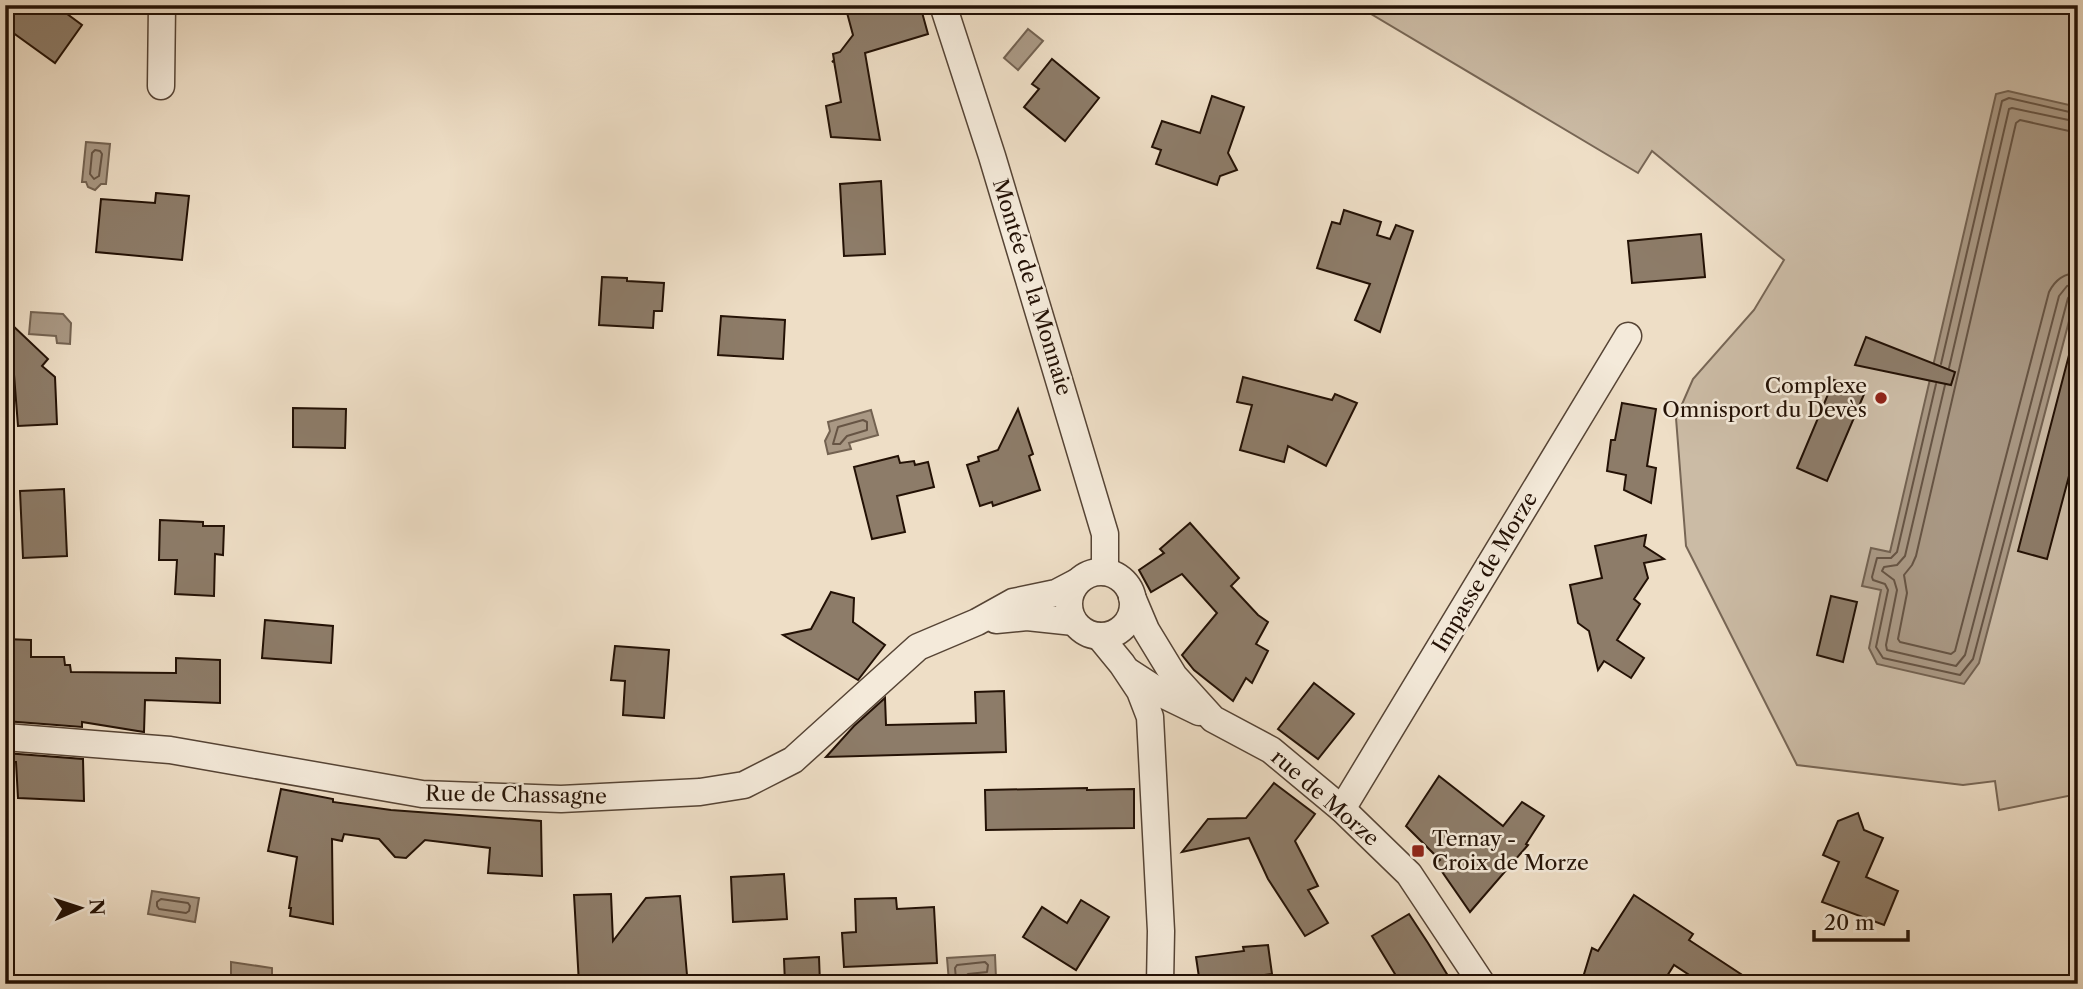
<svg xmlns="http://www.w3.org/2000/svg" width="2083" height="989" font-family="'Libre Caslon Text',serif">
	<rect width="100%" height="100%" fill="#eedec6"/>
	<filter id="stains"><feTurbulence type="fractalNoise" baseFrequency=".00286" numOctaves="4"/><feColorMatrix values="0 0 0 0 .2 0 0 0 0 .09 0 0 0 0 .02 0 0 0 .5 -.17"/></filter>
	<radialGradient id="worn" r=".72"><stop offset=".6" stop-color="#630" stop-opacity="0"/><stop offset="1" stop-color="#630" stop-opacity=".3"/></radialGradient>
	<!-- green -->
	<path fill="#cbbba5" stroke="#765" stroke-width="2" d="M1356,5H2078V794L1999,810L1995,781L1963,785L1797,765L1686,546L1676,418L1693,379L1754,310L1784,260L1652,151L1638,173Z"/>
	<!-- water -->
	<g fill="#a99884" stroke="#736251" stroke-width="2">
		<path d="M1028,29L1043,41L1018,70L1004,58Z"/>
		<path d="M2008,91L2078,107V287L1979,663L1964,684L1877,664L1869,648L1881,590L1862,586L1871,548L1890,552L1996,94Z"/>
		<path d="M86,142L110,144L106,184H101L95,190L88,187L86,182H82Z"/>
		<path d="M31,312L63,314L71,323L70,344L57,343L56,336L29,334Z"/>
		<path d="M871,410L878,435L849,443L851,449L828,454L825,441L830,431L828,422Z"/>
		<path d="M152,891L199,898L195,922L148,914Z"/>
		<path d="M995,955L996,978L949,982L947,958Z"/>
		<path d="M231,962L272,968V984L231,983Z"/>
	</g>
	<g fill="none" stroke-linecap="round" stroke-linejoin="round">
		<!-- shore -->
		<g stroke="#665444" stroke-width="2">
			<path d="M2078,133L2020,120L2016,123L1916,556L1912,565L1904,575L1907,593L1898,639L1900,642L1951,654L1955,651L2049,292C2055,280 2064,273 2078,273"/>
			<path d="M95,150L100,151L102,154L99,176L94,179L90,174L92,153Z"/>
			<path d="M1941,364L2002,101L2009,98L2078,114"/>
			<path d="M1949,368L2009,109L2012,108L2078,122"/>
			<path d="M1936,384L1897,552L1891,558H1877L1872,577L1873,580L1885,584L1888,590L1876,647L1883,658L1960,675L1973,659L2068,298L2071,294L2078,292"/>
			<path d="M1945,385L1905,556L1897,565L1884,567L1882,571L1894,580L1897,590L1886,645L1887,650L1956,666L1965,655L2059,296L2067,286L2078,284"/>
			<path d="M863,420L867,422V430L847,436L840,444H833L838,427Z"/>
			<path d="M161,899L188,903L190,906L189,911L186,913L159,909L157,906V902Z"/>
			<path d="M985,962L988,965L987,972L968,974L960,981L956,979L955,968L957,965Z"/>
		</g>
	</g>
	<!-- building -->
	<g fill="#8d7c69" stroke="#231105" stroke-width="2">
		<path d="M5,5H55L82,25L55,63L5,27Z"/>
		<path d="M861,5H920L928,34L865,53L880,140L831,137L826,106L841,102L834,61L832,62L834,60L833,54L840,52L853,35L846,9Z"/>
		<path d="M1052,59L1099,98L1065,141L1024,107L1039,89L1032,84Z"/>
		<path d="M1212,96L1244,107L1228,153L1237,170L1220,176L1217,185L1156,164L1161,150L1152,147L1162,121L1200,133Z"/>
		<path d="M881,181L885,254L844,256L840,184Z"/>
		<path d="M156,193L189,196L182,260L96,252L101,199L155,203Z"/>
		<path d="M1344,210L1381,222L1377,235L1390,239L1396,225L1413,231L1380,332L1355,320L1370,284L1317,268L1332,222L1340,224Z"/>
		<path d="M1701,234L1705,277L1632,283L1628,241Z"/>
		<path d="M602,277L627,278V281L664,283L662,311H654L653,328L599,325Z"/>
		<path d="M721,316L785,320L783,359L718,355Z"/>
		<path d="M10,323L48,359L42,366L55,377L57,424L18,426Z"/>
		<path d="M1866,337L1955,372L1951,385L1855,365Z"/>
		<path d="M2069,355L2078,356V442L2047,559L2018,551Z"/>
		<path d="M1243,377L1332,400L1335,394L1357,403L1326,466L1288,446L1284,462L1240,450L1252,405L1237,402Z"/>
		<path d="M1834,380L1865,392L1827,481L1797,468Z"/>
		<path d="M1622,403L1656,409L1647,466L1656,468L1651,503L1624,490L1626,475L1607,471L1611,440H1615Z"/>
		<path d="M293,408L346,409L345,448L293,447Z"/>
		<path d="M1018,409L1033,454L1029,456L1040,490L993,506L992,502L980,506L967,465L979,461L978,457L998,450Z"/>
		<path d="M898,456L900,463L914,461L915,465L928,462L934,487L897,496L905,532L872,539L854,467Z"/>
		<path d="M64,489L67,556L23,558L20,491Z"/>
		<path d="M160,520L203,522V526H224L223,555L215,554L214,596L175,594L177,560H159Z"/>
		<path d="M1190,523L1239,578L1231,586L1258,615L1268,622L1256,644L1268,651L1252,683L1246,678L1233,701L1194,670L1182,655L1217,613L1182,574L1151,592L1139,570L1164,553L1160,549Z"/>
		<path d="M1646,535L1644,546L1664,559L1644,563L1648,578L1634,599L1640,604L1617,640L1644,658L1631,678L1604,661L1598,670L1589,631L1578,623L1570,585L1602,578L1595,546Z"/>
		<path d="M831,592L854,598L853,622L885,645L858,680L783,635L811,629Z"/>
		<path d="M1831,596L1857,602L1843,662L1817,655Z"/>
		<path d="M265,620L333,626L331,663L262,658Z"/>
		<path d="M5,639L31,640V657H64L65,665H70L71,672L176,673V658L220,660V703L145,700L144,732L82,722V727L5,721Z"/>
		<path d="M615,646L669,650L664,718L623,715L625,681L611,680Z"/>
		<path d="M1314,683L1354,714L1318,759L1278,729Z"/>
		<path d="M1004,691L1006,752L826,757L854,726L885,698L886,725L976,723L975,692Z"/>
		<path d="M5,753L83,759L84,801L18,798L16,762H5Z"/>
		<path d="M1439,776L1503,826L1522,802L1544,816L1526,844L1528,845L1470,912L1436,863L1440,860L1406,826Z"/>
		<path d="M1274,783L1315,814L1295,841L1318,886L1308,890L1328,923L1305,936L1268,879L1249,838L1182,852L1208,819L1246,818Z"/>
		<path d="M1087,788V790L1134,789V828L986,830L985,790Z"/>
		<path d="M281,789L333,799V802L391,810L541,821L542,876L488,873L490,848L425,840L406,858L395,857L379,839L344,834L342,841L332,839L333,924L290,916L291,908H289L297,857L268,851Z"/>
		<path d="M1858,813L1864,830L1883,838L1866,877L1898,891L1884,925L1822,902L1839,862L1823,855L1838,821Z"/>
		<path d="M784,874L787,919L733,922L731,877Z"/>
		<path d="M611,894L613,941L646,898L680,896L687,975L675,976L676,984H579L574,895Z"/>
		<path d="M1634,895L1693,934L1689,940L1756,984H1703L1674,965L1662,984H1581L1592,948L1598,951Z"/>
		<path d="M896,898L897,909L934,907L937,963L844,967L842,933L856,932L855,899Z"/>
		<path d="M1081,900L1109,917L1076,970L1023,937L1042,907L1067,923Z"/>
		<path d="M1409,914L1428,943L1453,984H1401L1372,936Z"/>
		<path d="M1268,945L1272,974L1256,976L1258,984H1200L1196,957L1244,951L1243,947Z"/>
		<path d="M819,957L820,984H785L784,959Z"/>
	</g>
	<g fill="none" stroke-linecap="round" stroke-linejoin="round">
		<defs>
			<g id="minor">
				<path d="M943,5L992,156L1105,534V572"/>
				<path d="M161,86L162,5"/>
				<circle cx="1101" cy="604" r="32"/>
				<path d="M1132,597L1146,630L1174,676L1213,719L1271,750L1342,809L1409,874L1482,984"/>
				<path d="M996,620L1027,617L1074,622"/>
				<path d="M1099,636L1122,664L1140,691L1150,717L1161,931L1160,984"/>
				<path d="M1129,672L1166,696L1199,712"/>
				<path d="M5,737L170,750L422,794L561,799L700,792L744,785L793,760L918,647L977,622L1013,602L1056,593L1077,582"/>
				<path d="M1342,809L1628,336"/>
			</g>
		</defs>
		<!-- minor casing -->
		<use href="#minor" stroke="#564435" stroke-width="29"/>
		<!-- minor -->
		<use href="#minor" stroke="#f4eada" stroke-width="26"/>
	</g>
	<!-- markers -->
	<g fill="#8f2418" stroke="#f4eada" stroke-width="2.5">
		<circle cx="1881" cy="398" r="7"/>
		<rect x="1411" y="844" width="14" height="14" rx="3.5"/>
	</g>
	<g text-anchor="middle" stroke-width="5" stroke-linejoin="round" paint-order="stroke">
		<!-- street labels -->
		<g font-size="21" fill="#231105" stroke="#f4eada">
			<text transform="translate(1032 287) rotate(73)" y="7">Montée de la Monnaie</text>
			<text transform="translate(1485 572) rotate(-59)" y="7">Impasse de Morze</text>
			<text transform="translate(516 795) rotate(1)" y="7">Rue de Chassagne</text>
			<text transform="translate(1325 798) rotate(41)" y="7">rue de Morze</text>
		</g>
		<!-- poi labels -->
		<g font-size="21" fill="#231105" stroke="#f4eada" text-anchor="end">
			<text x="1867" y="393">Complexe<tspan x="1867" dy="24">Omnisport du Devès</tspan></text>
			<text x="1432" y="846" text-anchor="start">Ternay -<tspan x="1432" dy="24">Croix de Morze</tspan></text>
		</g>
	</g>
	<!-- margin -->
	<rect width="2083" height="989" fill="none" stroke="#eedec6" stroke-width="28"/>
	<rect x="7" y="7" width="2069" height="975" fill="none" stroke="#231105" stroke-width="3.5"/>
	<rect x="14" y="14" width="2055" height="961" fill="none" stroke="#231105" stroke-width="2"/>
	<!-- north arrow -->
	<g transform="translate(80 908) rotate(87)" stroke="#f4eada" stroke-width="5" paint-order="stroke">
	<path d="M0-5L12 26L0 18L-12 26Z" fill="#231105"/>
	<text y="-10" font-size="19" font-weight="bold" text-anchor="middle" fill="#231105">N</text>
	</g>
	<!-- scale -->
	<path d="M1814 930v10h94v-10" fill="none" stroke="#231105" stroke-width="3.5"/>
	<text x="1824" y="930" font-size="21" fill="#231105" stroke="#f4eada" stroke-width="5" paint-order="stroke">20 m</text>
	<rect width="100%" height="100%" filter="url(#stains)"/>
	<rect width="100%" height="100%" fill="url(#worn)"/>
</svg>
